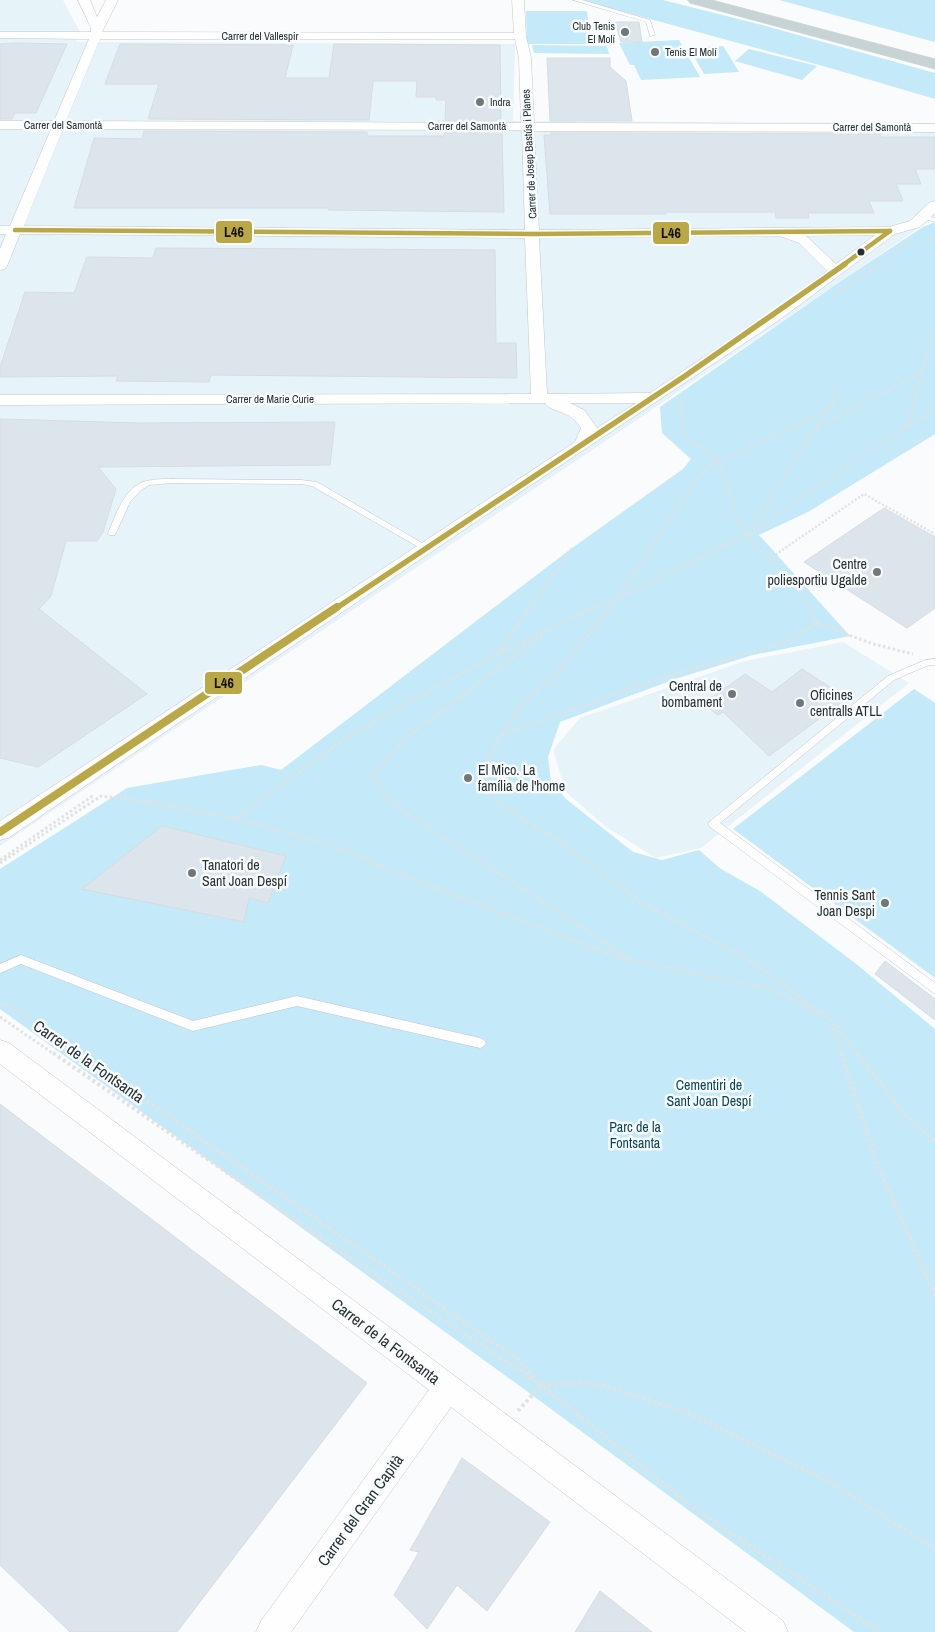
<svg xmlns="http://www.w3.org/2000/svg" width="935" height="1632" font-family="'Archivo Narrow',sans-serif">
	<rect width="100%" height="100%" fill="#f9fbfc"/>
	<!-- built -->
	<g fill="#e6f3f9">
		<path d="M0,0H63L80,32L76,42L515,44L513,121L935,123V217L622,430L0,846Z"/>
		<path d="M843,642L909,683L701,848L656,858L606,827L566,792L553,750L580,718L745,661Z"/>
	</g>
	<!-- green -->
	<g fill="#c4e9f8">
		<path d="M580,0H663L762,25L935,73V99L823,66Z"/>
		<path d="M779,0H935V42L920,38Z"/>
		<path d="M526,11H587L591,44H527Z"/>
		<path d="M679,40L700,77L641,80L634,65H630L619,43Z"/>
		<path d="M532,45L607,46L609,54L534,53Z"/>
		<path d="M723,46L739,72L704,74L689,48Z"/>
		<path d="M749,49L817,66L802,80L735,61Z"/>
		<path d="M935,222V434L808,512L759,535L850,636L753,655L675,679L560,722L548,757L551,781L566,799L633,852L662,860L699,850L721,869L760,891L855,963L935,1029V1632H854L532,1395L0,1009V869L127,788L261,765L281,770L572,548L683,469L691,459L662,433L660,407L841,281L923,227Z"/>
		<path d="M914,689L935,703V978L733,829Z"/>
	</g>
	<!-- building -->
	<g fill="#dde5ec" stroke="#d8dcde">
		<path d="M615,22H639L642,42H621Z"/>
		<path d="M17,43L67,44L36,113H15L12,119H0V44Z"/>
		<path d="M120,44L293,45L285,78H329L334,44L500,45L501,121H445L446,100H436V97H416L417,81H373L369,120L148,119L159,84H105Z"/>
		<path d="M547,58H610V67L626,81L632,121H550Z"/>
		<path d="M144,131L367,132V136H444V132H502L504,212L328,210L329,208H74L94,138L142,139Z"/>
		<path d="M551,133L880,134L881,137H935V169H915L921,184H896L903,201H869L874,213H808L809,218H776L775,212H666V214H550L544,135H551Z"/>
		<path d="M156,248L495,250L496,343H516L517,378L211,375L209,382L116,381L118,376L0,377V367L25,292L74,293L87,257L153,258Z"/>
		<path d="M0,419L139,423L335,422L330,465L98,467L116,489L103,532L97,541H66L51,596L39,609L147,694L38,767L0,758Z"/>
		<path d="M884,508L935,537V608L907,628L804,562Z"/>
		<path d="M802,669L847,698L769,756L723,712L718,715L703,704L745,674L772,692Z"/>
		<path d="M162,826L286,856L268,903L249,898L244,922L82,889Z"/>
		<path d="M885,961L935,999V1020L875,974Z"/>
		<path d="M0,1104L367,1383L177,1632H70L0,1565Z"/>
		<path d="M462,1458L550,1522L487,1611L457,1585L427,1629L394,1595L419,1552L410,1550Z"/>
		<path d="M600,1591L652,1632H575Z"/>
	</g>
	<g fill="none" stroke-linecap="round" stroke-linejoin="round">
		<defs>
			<g id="lane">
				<path d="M573,0H582L650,20L655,35L650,36L646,22Z"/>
				<path d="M920,215L935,218V222L920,217Z"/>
				<path d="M173,479L301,480L317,482L429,547L425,550L422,549L312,486L301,484L173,483L149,485L140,491L130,502L115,535H109L108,533C116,515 124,487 146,481C154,479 164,479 173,479Z"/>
				<path d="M935,659V665H929L894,680L720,823L935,983V994L709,826L708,823L888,676L925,660Z"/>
				<path d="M21,955L193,1021L297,996L480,1038L484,1040L486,1043L484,1046L480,1048L297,1006L193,1031L21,964L0,973V964Z"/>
			</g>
			<g id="street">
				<path d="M78,0H90L97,17L106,0H118L102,32L514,33L512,0H524L526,36L531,58L534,123L935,124V132L534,131L539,230L889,227L910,221L930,202L935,201V213L920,227L895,234L779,320L480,519L8,838L0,840V821L575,442L581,428C570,409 553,414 545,403L0,405V395L531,394L525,238L20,234L7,266L5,269L0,270V249L6,234H0V226H10L51,129H0V121H54L89,39L0,38V32H91V28ZM100,39H515L519,58L521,123L66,121ZM63,129L522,130L525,230L24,226ZM875,235L836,264L806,236ZM780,236L799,243L827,271L769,314L650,393L547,394L539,238ZM570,403H636L597,428L584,410Z"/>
				<path d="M0,1040L9,1043L783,1621L788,1632H746L451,1407L291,1632H256L261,1621L429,1390L0,1064Z"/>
			</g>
			<path id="highway" d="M688,0H712L935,59V69L690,3Z"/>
		</defs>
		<!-- lane casing -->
		<use href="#lane" stroke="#c3c7c8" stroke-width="1"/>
		<!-- street casing -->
		<use href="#street" stroke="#c3c7c8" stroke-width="1"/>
		<!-- highway casing -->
		<use href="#highway" stroke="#d6d8d9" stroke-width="1"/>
		<!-- path-far3 -->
		<g stroke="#e1e2e2" stroke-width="2" stroke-dasharray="1 1" stroke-linecap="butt">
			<path d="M928,235L935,241"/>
			<path d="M878,265L913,241"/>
		</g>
		<!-- path-far2 -->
		<g stroke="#e1e2e2" stroke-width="2.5" stroke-dasharray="2 2" stroke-linecap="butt">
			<path d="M832,297L880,264"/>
			<path d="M680,399L685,437L719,460L736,516L746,535"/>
			<path d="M908,426L933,331H935"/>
			<path d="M816,429L840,388"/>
			<path d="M747,535L815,429L921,373"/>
			<path d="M747,535L908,426L935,411"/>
			<path d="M769,559L864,494L935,534"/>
			<path d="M529,609L572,548"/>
			<path d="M591,609L640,588L746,535L804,596L810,609"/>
			<path d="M610,609L705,468L840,404"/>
		</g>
		<!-- path-far1 -->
		<g stroke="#e1e2e2" stroke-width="3" stroke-dasharray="2.5 2.5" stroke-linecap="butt">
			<path d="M810,607L817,623L785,642L651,681L501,735L490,758L485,783L502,806L558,840L641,902L759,966L830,1019L858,1054"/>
			<path d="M817,623L873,644L913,654"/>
			<path d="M542,635L408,736L372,776L394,805L629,958"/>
			<path d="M498,653L530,607"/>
			<path d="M501,734L524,703L562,668L610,607"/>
			<path d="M235,818L350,851L374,864L607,953L634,961L771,989L819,1014"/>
			<path d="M0,860L94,795"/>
			<path d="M0,863L101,796L145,801L235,818L352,734L489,658L594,607"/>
			<path d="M0,1004H8L80,1054"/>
			<path d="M0,1017L54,1054"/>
			<path d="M831,1024L841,1054"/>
		</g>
		<!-- path -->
		<g stroke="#e1e2e2" stroke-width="4" stroke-dasharray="3 3" stroke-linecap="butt">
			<path d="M53,1053L379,1277L541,1385L698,1511L880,1632"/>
			<path d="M78,1053L517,1359L537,1381"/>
			<path d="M841,1053L877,1163L935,1296"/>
			<path d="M857,1053L906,1116L935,1141"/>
			<path d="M518,1411L541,1385L594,1383L681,1410L827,1480L935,1549"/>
		</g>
		<!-- lane -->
		<use href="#lane" fill="#fefeff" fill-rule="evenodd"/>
		<!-- street -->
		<use href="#street" fill="#fefeff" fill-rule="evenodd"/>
		<!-- highway -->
		<use href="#highway" fill="#c7d3d4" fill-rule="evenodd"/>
		<defs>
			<g id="bus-1-far2">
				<path d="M15,230L533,234L890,231"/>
				<path d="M843,265L890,231"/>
			</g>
			<path id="bus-1-far1" d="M335,609L685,376L845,264"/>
			<path id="bus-1" d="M0,832L337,607"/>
		</defs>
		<!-- bus-1-far2 casing -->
		<use href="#bus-1-far2" stroke="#f8fcfd" stroke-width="7"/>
		<!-- bus-1-far1 casing -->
		<use href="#bus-1-far1" stroke="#f8fcfd" stroke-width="9"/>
		<!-- bus-1 casing -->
		<use href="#bus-1" stroke="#f8fcfd" stroke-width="11"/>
		<!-- bus-1-far2 -->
		<use href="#bus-1-far2" stroke="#baa746" stroke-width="4.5"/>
		<!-- bus-1-far1 -->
		<use href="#bus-1-far1" stroke="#baa746" stroke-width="5.5"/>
		<!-- bus-1 -->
		<use href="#bus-1" stroke="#baa746" stroke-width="8"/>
	</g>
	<!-- markers -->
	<g fill="#717679" stroke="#f8fcfd" stroke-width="2">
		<circle cx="625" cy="32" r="5"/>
		<circle cx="655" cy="52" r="5"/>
		<circle cx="480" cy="102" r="5"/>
		<circle cx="877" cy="572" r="5"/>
		<circle cx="732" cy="694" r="5"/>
		<circle cx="800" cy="703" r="5"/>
		<circle cx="468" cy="778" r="5"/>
		<circle cx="192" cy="873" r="5"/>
		<circle cx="885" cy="903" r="5"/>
	</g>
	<circle fill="#282f32" stroke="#f8fcfd" stroke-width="2" cx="861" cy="252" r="4.5"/>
	<g text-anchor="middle" stroke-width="5" stroke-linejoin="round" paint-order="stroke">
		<!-- far-poi labels -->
		<g font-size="11" fill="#282f32" stroke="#f8fcfd" text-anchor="start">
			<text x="615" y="30" text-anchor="end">Club Tenis<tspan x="615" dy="13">El Molí</tspan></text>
			<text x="665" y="56">Tenis El Molí</text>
			<text x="490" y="106">Indra</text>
		</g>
		<!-- far-street labels -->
		<g font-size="11" fill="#282f32" stroke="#f8fcfd">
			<text x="260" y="40">Carrer del Vallespir</text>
			<text x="63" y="129">Carrer del Samontà</text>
			<text x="467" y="130">Carrer del Samontà</text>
			<text x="872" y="131">Carrer del Samontà</text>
			<text transform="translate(529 154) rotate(-93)" y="4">Carrer de Josep Bastús i Planes</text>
			<text x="270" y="403">Carrer de Marie Curie</text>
		</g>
		<!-- poi labels -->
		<g font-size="14" fill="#282f32" stroke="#f8fcfd" text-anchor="end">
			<text x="867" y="569">Centre<tspan x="867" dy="16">poliesportiu Ugalde</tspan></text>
			<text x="722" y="691">Central de<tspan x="722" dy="16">bombament</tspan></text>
			<text x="810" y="700" text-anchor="start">Oficines<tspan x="810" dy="16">centralls ATLL</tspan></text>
			<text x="478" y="775" text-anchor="start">El Mico. La<tspan x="478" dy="16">família de l'home</tspan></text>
			<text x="202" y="870" text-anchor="start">Tanatori de<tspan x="202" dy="16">Sant Joan Despí</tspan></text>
			<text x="875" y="900">Tennis Sant<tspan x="875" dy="16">Joan Despi</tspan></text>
		</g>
		<!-- park labels -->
		<g font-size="14" fill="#094558" stroke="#f8fcfd">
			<text x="709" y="1090">Cementiri de<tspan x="709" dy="16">Sant Joan Despí</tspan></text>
			<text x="635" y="1132">Parc de la<tspan x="635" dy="16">Fontsanta</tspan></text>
		</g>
		<!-- near-street labels -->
		<g font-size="16" fill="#282f32" stroke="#f8fcfd">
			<text transform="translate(89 1061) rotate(35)" y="6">Carrer de la Fontsanta</text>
			<text transform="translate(386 1341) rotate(37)" y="6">Carrer de la Fontsanta</text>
			<text transform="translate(360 1510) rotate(-54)" y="6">Carrer del Gran Capità</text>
		</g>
	</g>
	<g stroke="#f8fcfd" stroke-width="2">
		<rect x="215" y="220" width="38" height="24" rx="5" fill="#baa746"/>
		<rect x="652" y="221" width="38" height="24" rx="5" fill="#baa746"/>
		<rect x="204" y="671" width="39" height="24" rx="5" fill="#baa746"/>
	</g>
	<g font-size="14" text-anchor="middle" font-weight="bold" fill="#111">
		<text x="234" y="237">L46</text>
		<text x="671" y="238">L46</text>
		<text x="224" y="688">L46</text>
	</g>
</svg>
